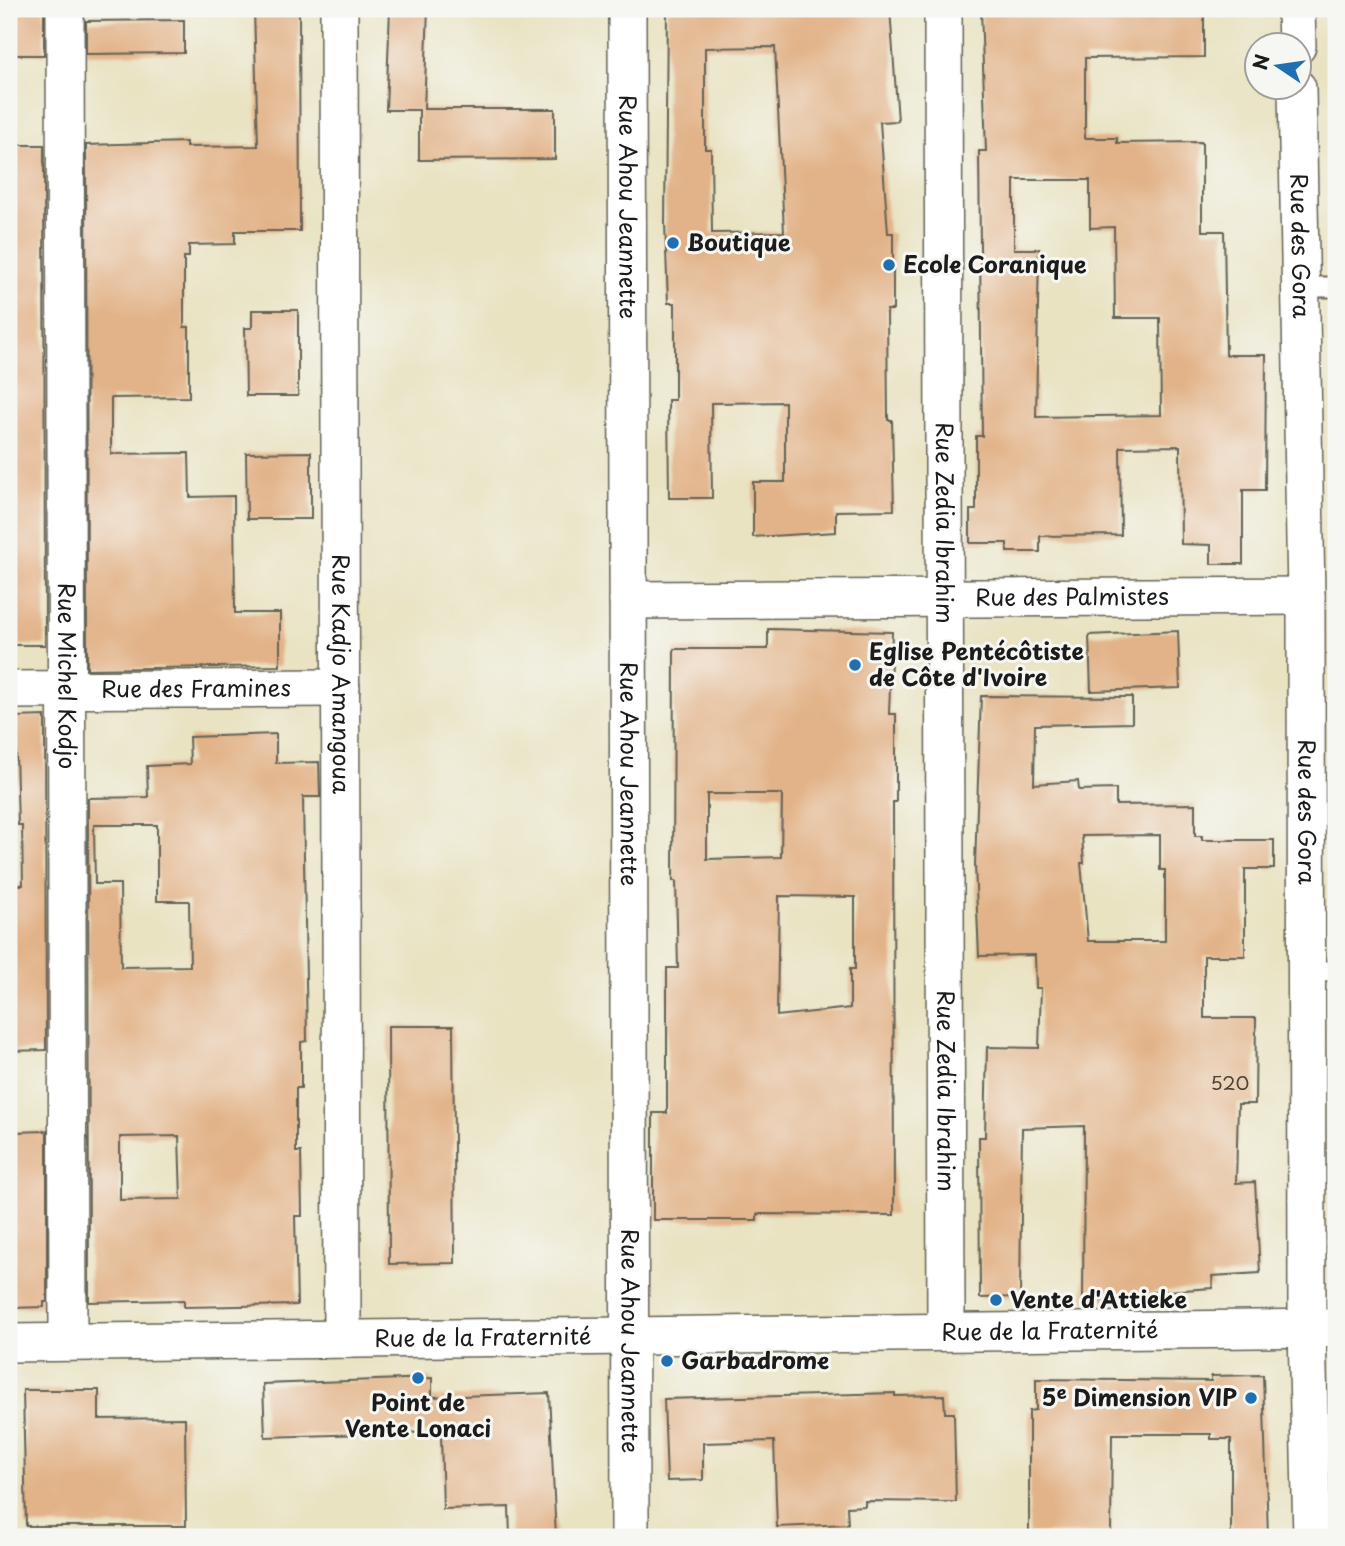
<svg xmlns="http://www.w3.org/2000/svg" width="1345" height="1546" font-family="'Playpen Sans',sans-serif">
	<rect width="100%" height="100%" fill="#f6f6f2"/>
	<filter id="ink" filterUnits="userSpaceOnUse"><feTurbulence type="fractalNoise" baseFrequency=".0143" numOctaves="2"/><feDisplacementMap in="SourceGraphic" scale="14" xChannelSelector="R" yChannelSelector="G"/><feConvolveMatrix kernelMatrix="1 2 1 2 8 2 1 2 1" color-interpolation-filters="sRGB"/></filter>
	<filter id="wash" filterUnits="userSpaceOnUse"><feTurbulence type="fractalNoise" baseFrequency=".00686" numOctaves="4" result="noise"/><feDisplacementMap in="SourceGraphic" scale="28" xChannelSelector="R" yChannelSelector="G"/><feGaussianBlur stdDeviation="1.57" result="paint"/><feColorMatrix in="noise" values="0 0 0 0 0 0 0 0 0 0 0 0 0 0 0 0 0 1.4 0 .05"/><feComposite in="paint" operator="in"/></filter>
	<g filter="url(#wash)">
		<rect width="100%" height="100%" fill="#e9e3c2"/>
		<g id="blocks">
			<!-- building -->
			<g fill="#e2b388" fill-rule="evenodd">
				<rect x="9" y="9" width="35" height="46"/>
				<path d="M254,9H299L300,231H235V244L189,245V257H184V327H189V397L111,398V454L189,453L190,497L234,496L235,613H280V666L87,669L86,145L186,142V147L258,146Z"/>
				<path d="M390,9H428L424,109H555V159L419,160V110H386Z"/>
				<path d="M667,9H890L898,121L880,122L888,233H893V310H887L888,420H892L894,510L836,511V532L753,537V482H785V402L711,403L712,498H669L668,400H675V303H668L665,224ZM775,47L784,232L712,233L711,149H705V48Z"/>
				<path d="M981,9H1204V57L1085,58V138H1117V143L1202,142V231H1224L1226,355H1266L1265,490H1243V564H1211V545L1181,544L1180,446L1120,447L1121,535L1040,536V552H1007V543H970V510H976V436H982L979,151H986ZM1014,180H1090V228L1114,227L1115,318H1160L1161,415L1036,417L1039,249H1014Z"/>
				<path d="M184,20V53L86,54V21Z"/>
				<path d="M9,145H44L45,645H9Z"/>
				<path d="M252,310H298V396H246L245,328H252Z"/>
				<path d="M311,452V519H247L246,453Z"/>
				<path d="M768,629L892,632L889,714H896V802H893L894,1215L757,1214V1220H653V1113H667V968H678L676,881H673L674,649H768ZM707,794H782L781,857L707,859ZM779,896L855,897V969H850V1008L777,1016Z"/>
				<path d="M1178,631L1180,688L1091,691L1089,635Z"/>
				<path d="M981,696L1132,697V723L1035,725L1034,784L1078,781L1079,790L1116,789V805L1195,804V836H1202V840H1274V869H1245V956H1204V1018H1256L1255,1104H1238L1236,1183L1255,1182L1260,1273L1212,1276L1213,1288L1153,1292V1301H1083L1084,1126L1022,1128L1020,1297L980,1298L979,1137H985L987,1047L1039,1048L1041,988H1036L1035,955L979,956L975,865ZM1160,835V870H1165V941H1088L1081,863H1084L1082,836Z"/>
				<path d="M45,716L46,1050L9,1051V885H23L22,825H18L15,717Z"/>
				<path d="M276,734V763L319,762L320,797H303L307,1041L301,1042V1088H296V1152H301L302,1216H295L297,1305L184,1307V1300L89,1302L88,798L148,797L147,766L190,764L189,737ZM94,825H157V901H189L190,966L121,967L120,884H95ZM179,1136L181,1199L120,1200V1137Z"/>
				<path d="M388,1026H453L455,1263L389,1264Z"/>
				<path d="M47,1131V1302H44V1307L9,1308V1256H13L12,1132Z"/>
				<path d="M1263,1375L1268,1537H1231V1439H1211V1434H1112L1111,1533L1029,1534V1411L1036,1410V1379L1211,1381V1376Z"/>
				<path d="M432,1378V1397L549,1393L556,1537H510L509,1507L443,1509L441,1435H437V1432L265,1437L263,1384Z"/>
				<path d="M23,1390H99V1419L185,1418L186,1526H26Z"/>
				<path d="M895,1393V1396L944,1395L945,1413H954L956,1502L865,1501V1506L847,1507L848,1524L777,1527L774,1441L703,1443V1480L667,1481L664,1399Z"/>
			</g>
		</g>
	</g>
	<g filter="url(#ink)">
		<use href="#blocks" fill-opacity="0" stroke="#646256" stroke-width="2"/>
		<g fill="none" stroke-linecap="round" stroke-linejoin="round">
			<defs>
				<g id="lane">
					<path d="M1301,287H1336"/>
					<path d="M1306,971H1336"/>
				</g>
				<g id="street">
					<path id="s1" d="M65,9L68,1342"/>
					<path id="s2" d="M339,9L342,1339"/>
					<path id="s3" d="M627,9L630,1537"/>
					<path id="s4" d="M943,9L946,1332"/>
					<path d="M1296,9L1297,46"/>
					<path id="s5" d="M1297,88L1306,596L1307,1328L1312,1537"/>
					<path id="s6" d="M628,600L1306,596"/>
					<path id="s7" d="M9,690L341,688"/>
					<path id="s8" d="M9,1343L1336,1328"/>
				</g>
			</defs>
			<!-- lane casing -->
			<use href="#lane" stroke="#646256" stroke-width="23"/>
			<!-- street casing -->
			<use href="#street" stroke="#646256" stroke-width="40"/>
			<!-- lane -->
			<use href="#lane" stroke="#fff" stroke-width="19"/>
			<!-- street -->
			<use href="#street" stroke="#fff" stroke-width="37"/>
		</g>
	</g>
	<!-- markers -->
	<g fill="#1f6fb2" stroke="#f6f6f2" stroke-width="2.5">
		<circle cx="673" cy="243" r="7"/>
		<circle cx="889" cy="265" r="7"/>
		<circle cx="855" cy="665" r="7"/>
		<circle cx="996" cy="1300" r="7"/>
		<circle cx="667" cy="1361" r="7"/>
		<circle cx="418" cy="1378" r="7"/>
		<circle cx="1251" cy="1398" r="7"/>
	</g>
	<g text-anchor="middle" stroke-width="6" stroke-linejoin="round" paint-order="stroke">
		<!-- number labels -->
		<g font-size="19" fill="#4e4237">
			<text x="1230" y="1090">520</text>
		</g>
		<!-- street labels -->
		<g font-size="23" fill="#1c1c1c" stroke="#f6f6f2">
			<text dy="8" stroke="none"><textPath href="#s3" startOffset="198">Rue Ahou Jeannette</textPath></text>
			<text dy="8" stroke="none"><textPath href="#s5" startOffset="158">Rue des Gora</textPath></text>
			<text dy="8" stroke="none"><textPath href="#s4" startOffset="514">Rue Zedia Ibrahim</textPath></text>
			<text dy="8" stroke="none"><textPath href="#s6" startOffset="444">Rue des Palmistes</textPath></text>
			<text dy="8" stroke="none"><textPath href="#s2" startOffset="665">Rue Kadjo Amangoua</textPath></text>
			<text dy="8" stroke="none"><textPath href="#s1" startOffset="667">Rue Michel Kodjo</textPath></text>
			<text dy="8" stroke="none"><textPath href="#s7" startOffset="187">Rue des Framines</textPath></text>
			<text dy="8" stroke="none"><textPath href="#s3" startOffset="765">Rue Ahou Jeannette</textPath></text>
			<text dy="8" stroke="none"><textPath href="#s5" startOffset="724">Rue des Gora</textPath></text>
			<text dy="8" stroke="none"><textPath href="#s4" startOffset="1082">Rue Zedia Ibrahim</textPath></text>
			<text dy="8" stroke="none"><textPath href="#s8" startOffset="1041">Rue de la Fraternité</textPath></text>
			<text dy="8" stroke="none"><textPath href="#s8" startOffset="474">Rue de la Fraternité</textPath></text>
			<text dy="8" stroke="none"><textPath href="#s3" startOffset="1332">Rue Ahou Jeannette</textPath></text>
		</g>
		<!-- poi labels -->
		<g font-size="23" font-weight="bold" fill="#1c1c1c" stroke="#f6f6f2" text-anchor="start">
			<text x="687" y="251">Boutique</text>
			<text x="903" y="273">Ecole Coranique</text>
			<text x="869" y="660">Eglise Pentécôtiste<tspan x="869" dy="26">de Côte d'Ivoire</tspan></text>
			<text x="1010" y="1308">Vente d'Attieke</text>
			<text x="681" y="1369">Garbadrome</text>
			<text x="1237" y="1406" text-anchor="end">5ᵉ Dimension VIP</text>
			<text x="418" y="1411" text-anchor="middle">Point de<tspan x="418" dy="26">Vente Lonaci</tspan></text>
		</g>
	</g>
	<!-- margin -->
	<rect width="1345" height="1546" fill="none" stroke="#f6f6f2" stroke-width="35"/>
	<!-- north arrow -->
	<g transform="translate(1278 66) rotate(283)"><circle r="33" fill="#f6f6f2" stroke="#9f9f9c" stroke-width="2"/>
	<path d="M0-5L12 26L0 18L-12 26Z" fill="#1f6fb2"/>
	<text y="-10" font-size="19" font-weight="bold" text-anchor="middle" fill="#1c1c1c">N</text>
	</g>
</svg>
